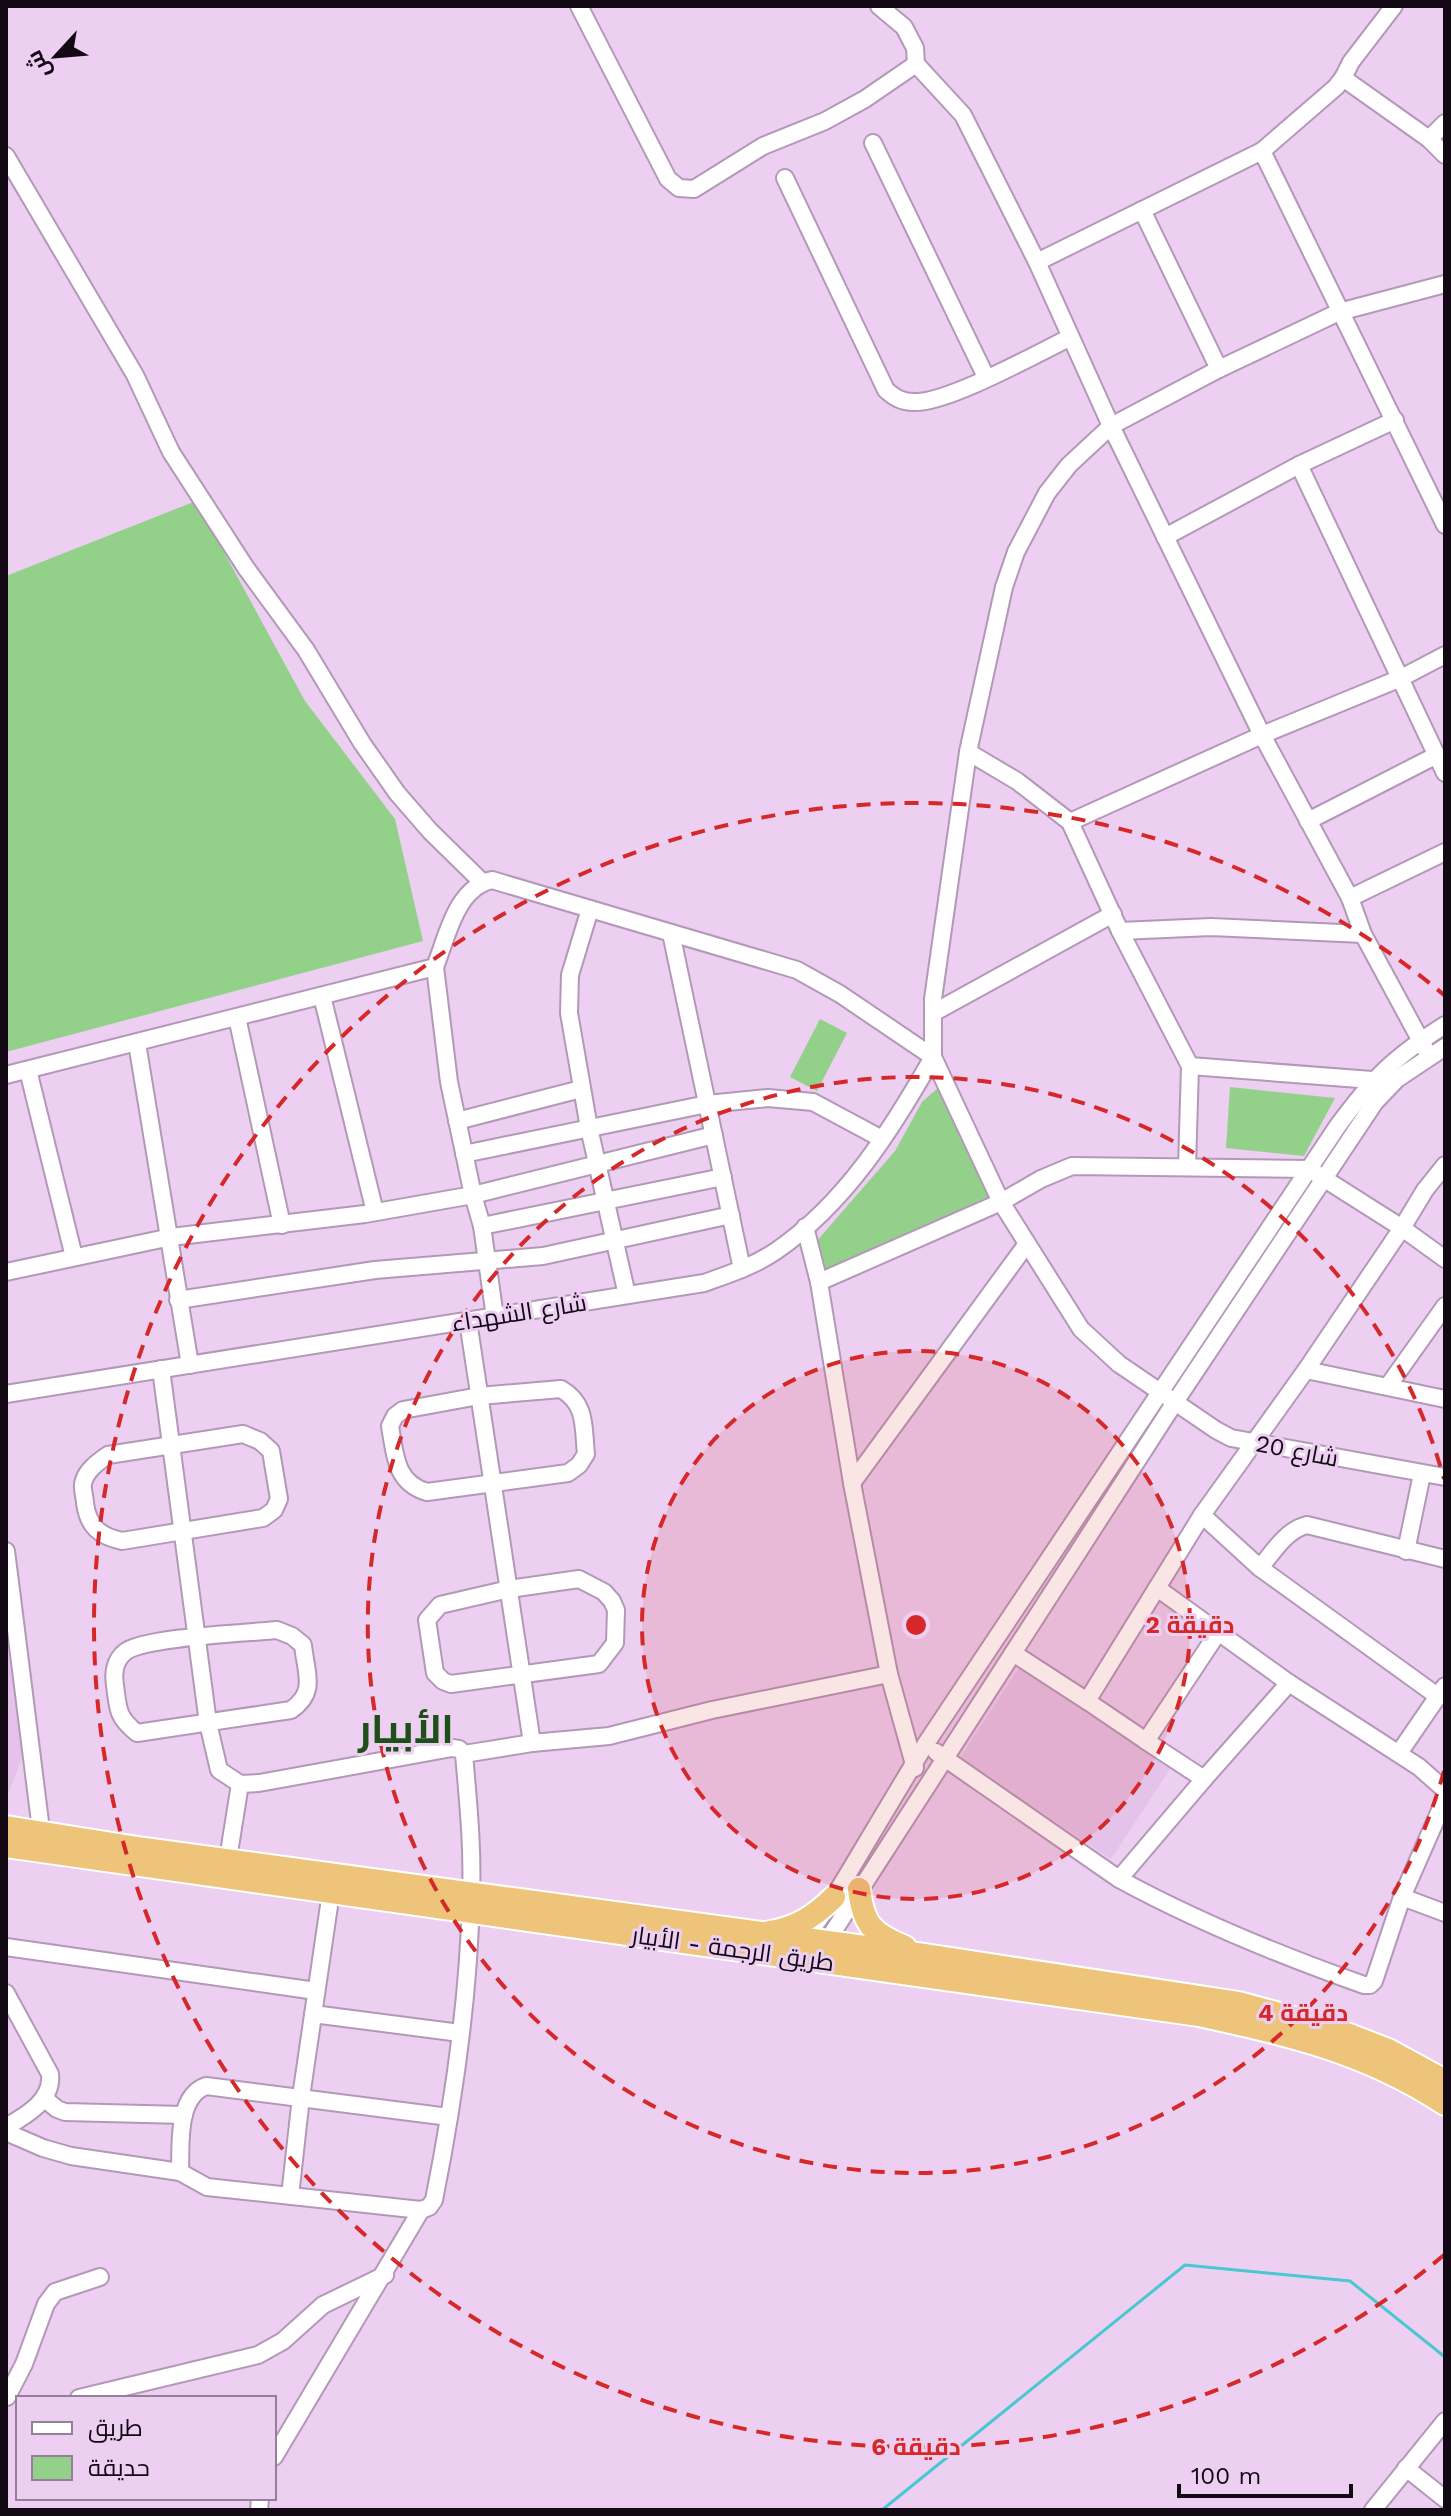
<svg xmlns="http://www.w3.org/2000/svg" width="1451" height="2516" font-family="'Work Sans',Cairo,sans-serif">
	<rect width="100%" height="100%" fill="#eccff1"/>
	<!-- built -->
	<g fill="#e4c2e9">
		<path d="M6,1636L25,1750L8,1794H6Z"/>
		<path d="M1019,1668L1170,1769L1111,1859L960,1758Z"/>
	</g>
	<!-- green -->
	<g fill="#93d18b">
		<path d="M196,501L305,701L395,819L423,941L6,1052V576Z"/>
		<path d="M820,1019L847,1033L817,1091L790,1077Z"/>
		<path d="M939,1087L991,1195L833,1270L824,1269L815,1243L895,1151L922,1102Z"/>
		<path d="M1230,1087L1335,1098L1304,1156L1226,1148Z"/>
	</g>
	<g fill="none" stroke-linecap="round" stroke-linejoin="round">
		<!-- stream -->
		<path stroke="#48c8d0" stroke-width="3" d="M882,2510L1185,2265L1350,2281L1445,2357"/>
		<defs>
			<g id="minor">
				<path d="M579,6L668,179L679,188L694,189L763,146L825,121L865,99L916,64"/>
				<path d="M879,6L904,27L915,48L916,64L963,115L1037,262L1111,426L1262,735L1350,898L1363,934L1429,1056"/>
				<path d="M1343,78L1351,62L1394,6"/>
				<path d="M1429,139L1445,123"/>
				<path d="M873,143L986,377"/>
				<path d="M1262,151L1445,525"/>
				<path d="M6,156L135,375L171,452L246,568L306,650L362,743L397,793L430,831L482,882"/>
				<path d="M785,178L886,390C895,398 902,402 914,402C946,404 1036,354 1069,338"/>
				<path d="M1142,210L1219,369"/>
				<path d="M1037,262L1262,151L1336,87L1343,78L1429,139L1445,155"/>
				<path d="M1445,284L1339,312L1219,369L1111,426L1069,465L1047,493L1016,552L1004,587L968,752L933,999V1057L1001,1202L1081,1329L1119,1364L1216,1430L1231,1438L1445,1477"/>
				<path d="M1299,465L1445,773"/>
				<path d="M1165,537L1299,465L1395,420"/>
				<path d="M968,752L1017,781L1070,822L1120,931L1190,1066L1187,1167"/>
				<path d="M1308,821L1437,755"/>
				<path d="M1070,822L1262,735L1401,678L1445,655"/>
				<path d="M1350,898L1445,852"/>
				<path d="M590,909L570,975L569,1013L589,1128L627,1295"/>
				<path d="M1120,931L1211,927L1363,934"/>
				<path d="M671,933L742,1269"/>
				<path d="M435,967L449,1082L473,1195L482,1226L495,1317"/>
				<path d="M322,996L375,1212"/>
				<path d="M933,1013L1113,914"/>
				<path d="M237,1017L282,1225"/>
				<path d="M137,1043L190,1365"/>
				<path d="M1190,1066L1372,1080"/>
				<path d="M28,1070L74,1257"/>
				<path d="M6,1075L435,967C447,937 456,888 492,880L797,970L840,994L933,1057"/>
				<path d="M457,1121L581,1089"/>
				<path d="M464,1154L707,1104L768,1098L813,1102L882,1139"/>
				<path d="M482,1226L723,1177"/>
				<path d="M805,1227L819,1282L1001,1202L1041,1179L1072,1166L1309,1169L1402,1228L1445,1259"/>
				<path d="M6,1272L171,1237L365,1214L473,1195L714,1135"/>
				<path d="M819,1282L852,1483L889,1674L915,1768"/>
				<path d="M178,1300L375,1270L543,1256L731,1215"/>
				<path d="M468,1321L532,1743"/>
				<path d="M161,1369L208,1723L219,1770L240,1784L228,1859"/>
				<path d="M1306,1370L1445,1399"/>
				<path d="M1388,1386L1445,1306"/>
				<path d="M561,1389C587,1404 583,1427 586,1454L579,1465L568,1473L427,1492C395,1483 395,1454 390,1426L395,1416L403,1410L479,1396Z"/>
				<path d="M6,1394L704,1283C729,1274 754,1266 776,1251C846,1203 892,1129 933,1057"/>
				<path d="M243,1434L260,1441L271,1451L279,1499L274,1510L263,1518L122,1541C99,1536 88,1526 85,1503C85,1498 82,1489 83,1484C85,1471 98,1462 108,1455Z"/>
				<path d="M852,1483L1026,1245"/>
				<path d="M1202,1515L1260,1568C1273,1552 1286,1530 1307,1525L1445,1559"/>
				<path d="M6,1551L12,1598L7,1607"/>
				<path d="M1406,1551L1422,1474"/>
				<path d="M1260,1568L1436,1695"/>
				<path d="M579,1579L604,1592L612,1601L616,1610L615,1643L599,1664L451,1684L443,1681L435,1673L427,1620L440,1605L509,1589Z"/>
				<path d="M1157,1588L1289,1683L1419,1767L1445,1790"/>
				<path d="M12,1598L41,1830"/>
				<path d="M277,1630L292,1636L303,1645C306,1674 317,1692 291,1710L137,1733C117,1717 118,1709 115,1685C113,1673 115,1660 125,1652C144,1637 249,1633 277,1630Z"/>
				<path d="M1219,1631L1146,1741L1087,1701L1202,1515L1306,1370L1402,1228L1425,1190L1445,1165"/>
				<path d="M1013,1653L1087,1701"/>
				<path d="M1146,1741L1204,1779L1289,1683"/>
				<path d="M936,1752L1119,1879L1204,1779"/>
				<path d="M1399,1753L1445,1686"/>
				<path d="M464,1754L532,1743L609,1736L712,1710L889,1674"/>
				<path d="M1445,1799L1402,1897L1445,1913"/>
				<path d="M1119,1879C1198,1922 1279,1955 1364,1985H1370L1374,1981L1402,1897"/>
				<path d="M6,1947L316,1991"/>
				<path d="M800,1947L834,1897L925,1745L1337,1127C1372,1079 1394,1057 1445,1025"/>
				<path d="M822,1949L1175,1402L1375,1102L1397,1079L1445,1047"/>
				<path d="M6,1993L50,2074C53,2100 27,2115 6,2127"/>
				<path d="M313,2014L460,2033"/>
				<path d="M45,2099L57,2109L65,2112L184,2115"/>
				<path d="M6,2132L43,2148L71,2156L180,2172L207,2187L421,2210L429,2207L434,2200C454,2100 469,1997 471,1895C473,1848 468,1801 464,1754L459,1749L452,1748L259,1783L240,1784"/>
				<path d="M180,2172C181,2146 176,2097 206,2086L449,2117"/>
				<path d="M290,2196L301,2097L331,1892"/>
				<path d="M7,2397L24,2364L46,2304L55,2292L100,2277"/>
				<path d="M79,2398L258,2355L283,2341L323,2305L385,2275"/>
				<path d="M274,2457L421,2210"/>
				<path d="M1406,2468L1445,2499"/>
				<path d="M259,2510L260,2498"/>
				<path d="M1373,2510L1445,2421"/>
			</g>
			<g id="highway">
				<path d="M6,1827L144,1849L924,1955L1239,2003L1334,2029L1388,2050L1445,2081"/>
				<path d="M6,1846L1199,2015C1290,2035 1366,2052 1445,2104"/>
				<path d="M859,1889C863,1924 872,1934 905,1947"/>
				<path d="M770,1932C797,1928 816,1915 834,1897"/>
			</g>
		</defs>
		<!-- minor casing -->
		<use href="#minor" stroke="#b398b8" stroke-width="20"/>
		<!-- highway casing -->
		<use href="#highway" stroke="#fff" stroke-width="26"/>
		<!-- minor -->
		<use href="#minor" stroke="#fff" stroke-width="16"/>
		<!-- highway -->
		<use href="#highway" stroke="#edc479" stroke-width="22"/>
	</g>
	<!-- distance rings -->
	<circle cx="916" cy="1625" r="274" fill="#d62828" fill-opacity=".12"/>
	<g fill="none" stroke="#d62828" stroke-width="4" stroke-dasharray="14 10">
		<circle cx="916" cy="1625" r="274"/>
		<path d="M1444 1771A548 548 0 1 1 1444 1479"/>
		<path d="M1444 2255A822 822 0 1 1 1444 995"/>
	</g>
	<g text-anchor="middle" stroke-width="6" stroke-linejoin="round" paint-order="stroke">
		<!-- street labels -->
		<g font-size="24" fill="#120914" stroke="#eccff1">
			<text transform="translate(519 1313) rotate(-9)" y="8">شارع الشهداء</text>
			<text transform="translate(1297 1451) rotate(11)" y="8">شارع 20</text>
			<text transform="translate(733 1949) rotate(8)" y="8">طريق الرجمة - الأبيار</text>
		</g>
		<!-- town labels -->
		<g font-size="40" font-weight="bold" fill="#1e4f18" stroke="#eccff1">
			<text x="406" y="1743">الأبيار</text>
		</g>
	</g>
	<circle cx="916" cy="1625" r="12" fill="#d62828" stroke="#eccff1" stroke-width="4"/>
	<g font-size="24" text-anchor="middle" font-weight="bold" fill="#d62828" stroke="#eccff1" stroke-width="6" stroke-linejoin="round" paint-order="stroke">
		<text x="1190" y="1633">2 دقيقة</text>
		<text x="1303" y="2021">4 دقيقة</text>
		<text x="916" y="2455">6 دقيقة</text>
	</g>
	<!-- border -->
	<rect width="1451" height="2516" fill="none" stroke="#120914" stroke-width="16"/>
	<!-- legend -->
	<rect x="16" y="2396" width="260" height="104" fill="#eccff1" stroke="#958099" stroke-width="2"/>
	<rect x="32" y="2422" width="40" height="12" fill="#ffffff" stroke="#958099" stroke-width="2"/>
	<text x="88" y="2436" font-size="24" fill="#120914">طريق</text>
	<rect x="32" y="2456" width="40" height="24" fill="#93d18b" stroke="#958099" stroke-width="2"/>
	<text x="88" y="2476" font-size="24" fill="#120914">حديقة</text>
	<!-- north arrow -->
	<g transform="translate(56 56) rotate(244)" stroke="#eccff1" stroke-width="6" paint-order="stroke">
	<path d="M0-6L14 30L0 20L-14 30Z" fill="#120914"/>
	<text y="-12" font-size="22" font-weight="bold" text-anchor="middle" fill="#120914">ش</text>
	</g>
	<!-- scale -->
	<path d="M1179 2484v12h172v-12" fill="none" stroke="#120914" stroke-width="4"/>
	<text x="1191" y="2484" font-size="24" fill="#120914" stroke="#eccff1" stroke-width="6" paint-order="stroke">100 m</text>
</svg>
